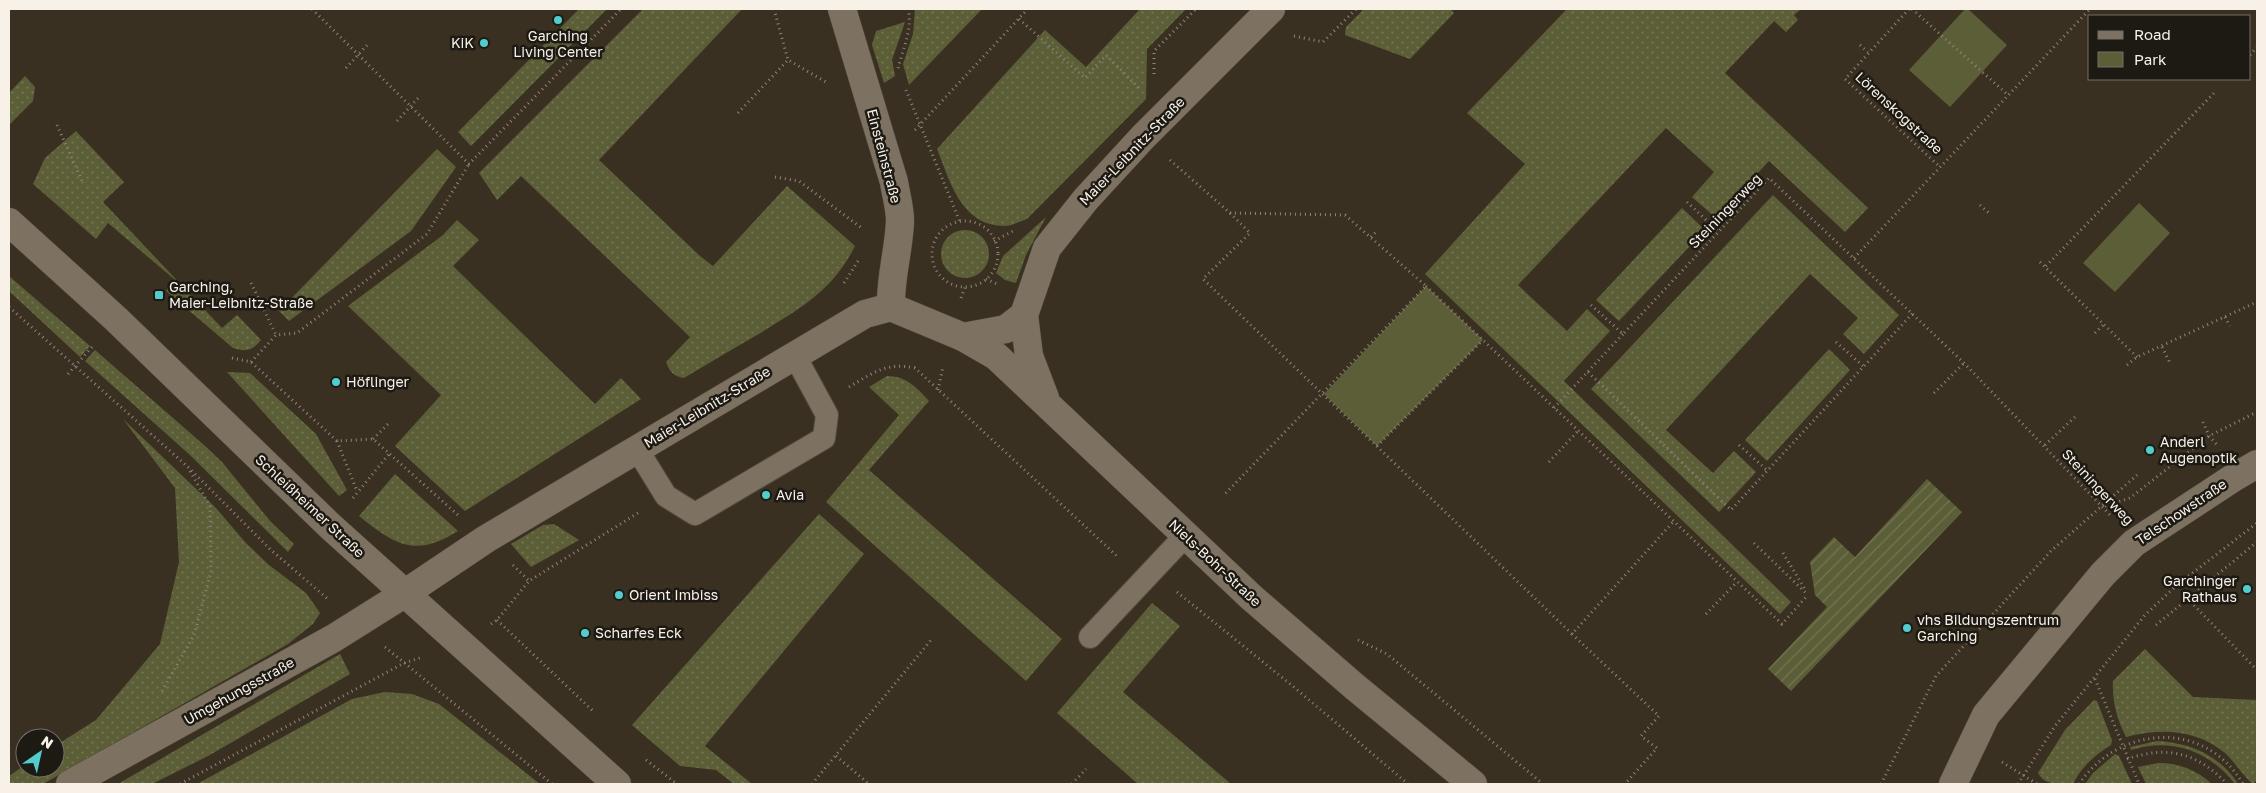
<svg xmlns="http://www.w3.org/2000/svg" width="2266" height="793" font-family="'Golos Text',sans-serif">
	<defs>
		<pattern id="grass-dots" width="8" height="8" patternUnits="userSpaceOnUse" patternTransform="scale(1.25)"><rect width="8" height="8" fill="#5c5e37"/><path d="M2 2h.1M6 6h.1" fill="none" stroke="#747654" stroke-width="1.8" stroke-linecap="round"/></pattern>
		<pattern id="garden-furrows" width="10" height="10" patternUnits="userSpaceOnUse" patternTransform="scale(1.25)"><rect width="10" height="10" fill="#5c5e37"/><path d="M-1 1l2-2M0 10L10 0M9 11l2-2" fill="none" stroke="#747654"/></pattern>
	</defs>
	<rect width="100%" height="100%" fill="#3a3022"/>
	<!-- grass -->
	<g fill="url(#grass-dots)">
		<path d="M579,9H607L471,146L458,132Z"/>
		<path d="M643,9H742L599,160L700,256L713,266L787,186L855,246C832,292 799,309 757,335C732,349 708,364 684,378C673,376 670,372 666,362L690,337L521,176L497,200L479,173Z"/>
		<path d="M915,9H982L909,85L903,64L913,34Z"/>
		<path d="M1140,9H1186L1147,49L1146,99L1027,219C1020,221 1012,226 1005,226C961,226 950,181 937,149L1045,30L1086,67Z"/>
		<path d="M1364,9H1450L1454,13L1410,59L1345,35L1346,27Z"/>
		<path d="M1567,9H1801L1794,15L1798,20L1786,32L1774,21L1725,73L1868,208L1845,232L1769,161L1716,218L1692,197L1714,172L1666,128L1518,285L1567,331L1587,309L1610,331L1564,381L1791,602L1780,614L1425,274L1525,164L1467,113Z"/>
		<path d="M905,22L892,60L895,76L884,83L872,45L876,31Z"/>
		<path d="M25,76L35,87L33,101L9,125V93Z"/>
		<path d="M76,131L124,182L103,202L222,328L237,315L261,340C252,351 246,352 233,348L166,291L174,279L108,223L96,239L33,184L45,158Z"/>
		<path d="M437,149L456,167L411,231L289,321L279,311Z"/>
		<path d="M1773,195L1899,315L1864,354L1843,334L1858,318L1810,274L1666,430L1713,473L1734,451L1756,472L1719,512L1591,389Z"/>
		<path d="M1682,208L1705,230L1619,321L1596,300Z"/>
		<path d="M1046,217L1026,255L1016,283L1005,280L996,273L1003,256Z"/>
		<path d="M457,220L479,240L453,266L595,404L621,378L641,399L465,511L395,446L441,395L348,306L443,235Z"/>
		<circle cx="965" cy="254" r="24"/>
		<path d="M9,276L90,346L80,357L9,291Z"/>
		<path d="M1829,349L1850,370L1767,461L1745,440Z"/>
		<path d="M95,350L204,445L222,462L270,521L294,544L288,552L191,456L85,361Z"/>
		<path d="M227,372L250,373L316,434L347,490L339,496Z"/>
		<path d="M887,376C907,376 917,388 929,401L869,470L1062,639L1026,681L826,502L899,415L869,387Z"/>
		<path d="M123,419L216,508L245,542L269,565L306,593L320,613L313,624L288,644L43,784H9V776L25,765V768H55V746L96,720L160,644L179,562L175,488Z"/>
		<path d="M395,474L458,531C415,558 395,545 359,516Z"/>
		<path d="M819,514L864,554L705,746L752,784H734L716,770L680,766L632,725Z"/>
		<path d="M554,524L579,540L531,567L511,544L543,525Z"/>
		<path d="M1152,603L1180,626L1123,692L1231,784H1138L1057,713Z"/>
		<path d="M2145,649L2193,697L2257,700V780L2253,784C2243,776 2235,762 2225,753C2196,729 2160,728 2126,737C2117,719 2112,702 2113,681Z"/>
		<path d="M340,654L350,674L208,756L152,784H118Z"/>
		<path d="M385,692L412,694L439,704L540,784H197L352,699Z"/>
		<path d="M2094,700L2097,701L2112,740L2111,745C2095,755 2081,767 2073,784C2060,784 2045,786 2038,773L2065,730Z"/>
		<path d="M2157,741C2191,743 2218,755 2237,782L2235,784C2210,751 2171,737 2131,750L2130,747Z"/>
		<path d="M2115,754L2119,756L2132,784H2085L2093,773Z"/>
		<path d="M2158,763C2180,763 2196,770 2212,784H2146L2138,767Z"/>
	</g>
	<!-- park -->
	<g fill="#5c5e37">
		<path d="M1965,9H1968L2007,45L1950,107L1909,70Z"/>
		<path d="M2139,203L2170,233L2115,292L2083,263Z"/>
		<path d="M1426,286L1483,340L1377,446L1324,394Z"/>
	</g>
	<!-- garden -->
	<path fill="url(#garden-furrows)" d="M1927,479L1962,512L1791,691L1768,669L1827,607L1815,595L1810,562L1834,537L1855,557Z"/>
	<g fill="none" stroke-linecap="round" stroke-linejoin="round">
		<defs>
			<g id="service">
				<path d="M637,449L666,496L695,514L824,438L827,415L794,354"/>
				<path d="M1090,637L1185,536"/>
			</g>
			<g id="minor">
				<path d="M842,9L894,182C896,195 900,208 900,221C899,250 890,278 891,307"/>
				<path d="M1024,315L1029,356L1045,398"/>
				<path d="M963,337L996,356L1251,597L1355,687L1473,784"/>
				<path d="M404,594L486,539L865,314L891,307L963,337L1006,329L1024,315L1047,248L1086,199L1143,137L1271,9"/>
				<path d="M1953,784L1986,715L2103,574L2134,543L2233,478L2257,464"/>
			</g>
			<g id="tertiary">
				<path d="M9,222L116,319L330,526L617,784"/>
				<path d="M70,784L334,638L404,594"/>
			</g>
		</defs>
		<!-- service casing -->
		<use href="#service" stroke="#554c3f" stroke-width="24"/>
		<!-- minor casing -->
		<use href="#minor" stroke="#554c3f" stroke-width="29"/>
		<!-- tertiary casing -->
		<use href="#tertiary" stroke="#554c3f" stroke-width="29"/>
		<!-- path -->
		<g stroke="#8f867a" stroke-width="3" stroke-dasharray="1 4" stroke-linecap="butt">
			<path d="M312,9L469,164L621,9"/>
			<path d="M774,9L788,60L826,82"/>
			<path d="M1909,9L1845,79L1940,167"/>
			<path d="M1912,9L2008,95"/>
			<path d="M1019,19L1085,78L1106,55L1140,89"/>
			<path d="M1294,36L1323,42L1356,9"/>
			<path d="M1860,45L1868,52"/>
			<path d="M2250,55L2257,47"/>
			<path d="M346,68L368,44"/>
			<path d="M898,68C903,50 913,27 908,9"/>
			<path d="M1154,74V51L1196,9"/>
			<path d="M906,90L960,222"/>
			<path d="M738,113L788,60"/>
			<path d="M397,121L420,96"/>
			<path d="M57,125L83,183"/>
			<path d="M915,130L1025,12"/>
			<path d="M1170,160L1230,213L1345,215L1426,286L1223,496"/>
			<path d="M775,177L799,181L863,229"/>
			<path d="M1687,202L1719,232"/>
			<path d="M1980,205L1990,214"/>
			<path d="M1230,213L1250,233L1203,279L1572,634L1673,522"/>
			<circle cx="965" cy="254" r="33"/>
			<path d="M1371,237L1378,230"/>
			<path d="M994,241L1015,230"/>
			<path d="M1854,258L2090,9"/>
			<path d="M2040,262L2045,267"/>
			<path d="M986,279L997,284"/>
			<path d="M251,283L276,335"/>
			<path d="M844,283L858,261"/>
			<path d="M1426,286L1782,624L1808,595"/>
			<path d="M961,298L965,287"/>
			<path d="M1591,305L1623,334L1769,178L1964,363L2111,516"/>
			<path d="M9,307L188,467L271,550L329,600"/>
			<path d="M2225,317L2230,326"/>
			<path d="M2095,333L2104,324"/>
			<path d="M1836,342L1864,367"/>
			<path d="M2162,347L2170,363"/>
			<path d="M2137,357L2045,267L2214,93"/>
			<path d="M232,358L251,362L337,441L373,439L459,516"/>
			<path d="M251,362L276,335L297,333L427,234L469,164"/>
			<path d="M2127,365L2137,357L2257,302"/>
			<path d="M1588,372L1731,510L1913,313"/>
			<path d="M68,374L92,347"/>
			<path d="M849,387C873,373 886,362 915,368L1118,557"/>
			<path d="M938,390L943,367"/>
			<path d="M1934,393L1964,363"/>
			<path d="M1554,408L1623,334"/>
			<path d="M2203,422L2209,436L2218,446"/>
			<path d="M373,439L388,424"/>
			<path d="M337,441L357,491"/>
			<path d="M1739,445L1768,471"/>
			<path d="M2045,445L2076,416"/>
			<path d="M1377,446L1483,340"/>
			<path d="M1549,462L1578,431"/>
			<path d="M353,498L389,454"/>
			<path d="M2105,506L2130,498L2209,436L2257,412"/>
			<path d="M1754,543L1808,595"/>
			<path d="M1783,553L1806,591"/>
			<path d="M513,565L529,581"/>
			<path d="M1177,592L1295,688L1408,784"/>
			<path d="M2187,598L2257,670"/>
			<path d="M1706,614L1737,582"/>
			<path d="M497,620L594,712"/>
			<path d="M491,624L497,620L529,581L638,513"/>
			<path d="M2156,625L2257,542"/>
			<path d="M1572,634L1659,716L1641,736L1657,748L1625,784"/>
			<path d="M1358,640L1387,654L1543,784"/>
			<path d="M385,647L552,784"/>
			<path d="M2095,679L2139,784"/>
			<path d="M162,691L194,635L211,572L210,506L190,471"/>
			<path d="M836,756L869,784"/>
			<path d="M2127,759C2168,745 2198,753 2227,784"/>
			<path d="M646,760L677,784"/>
			<path d="M2002,762L2037,784"/>
			<path d="M180,784L404,663L423,657"/>
			<path d="M812,784L931,640"/>
			<path d="M1072,784L1086,769"/>
			<path d="M1881,784L1936,676L2051,551L2137,475"/>
			<path d="M2018,784L2055,726L2145,615L2177,585L2257,523"/>
			<path d="M2079,784C2119,725 2205,719 2243,784"/>
		</g>
		<!-- service -->
		<use href="#service" stroke="#7d7262" stroke-width="22"/>
		<!-- minor -->
		<use href="#minor" stroke="#7d7262" stroke-width="28"/>
		<!-- tertiary -->
		<use href="#tertiary" stroke="#7d7262" stroke-width="28"/>
	</g>
	<!-- markers -->
	<g fill="#52cdcd" stroke="#1d1913" stroke-width="2">
		<circle cx="558" cy="20" r="5"/>
		<circle cx="484" cy="43" r="5"/>
		<rect x="154" y="290" width="10" height="10" rx="2.5"/>
		<circle cx="336" cy="382" r="5"/>
		<circle cx="2150" cy="450" r="5"/>
		<circle cx="766" cy="495" r="5"/>
		<circle cx="2247" cy="589" r="5"/>
		<circle cx="619" cy="595" r="5"/>
		<circle cx="1907" cy="628" r="5"/>
		<circle cx="585" cy="633" r="5"/>
	</g>
	<g text-anchor="middle" stroke-width="5" stroke-linejoin="round" paint-order="stroke">
		<!-- poi labels -->
		<g font-size="14" fill="#f8f1e8" stroke="#1d1913" text-anchor="start">
			<text x="558" y="41" text-anchor="middle">Garching<tspan x="558" dy="16">Living Center</tspan></text>
			<text x="474" y="48" text-anchor="end">KiK</text>
			<text x="169" y="292">Garching,<tspan x="169" dy="16">Maier-Leibnitz-Straße</tspan></text>
			<text x="346" y="387">Höflinger</text>
			<text x="2160" y="447">Anderl<tspan x="2160" dy="16">Augenoptik</tspan></text>
			<text x="776" y="500">Avia</text>
			<text x="2237" y="586" text-anchor="end">Garchinger<tspan x="2237" dy="16">Rathaus</tspan></text>
			<text x="629" y="600">Orient Imbiss</text>
			<text x="1917" y="625">vhs Bildungszentrum<tspan x="1917" dy="16">Garching</tspan></text>
			<text x="595" y="638">Scharfes Eck</text>
		</g>
		<!-- street labels -->
		<g font-size="14" fill="#f8f1e8" stroke="#1d1913">
			<text transform="translate(1899 113) rotate(43)" y="5">Lörenskogstraße</text>
			<text transform="translate(1132 151) rotate(-46)" y="5">Maier-Leibnitz-Straße</text>
			<text transform="translate(884 156) rotate(75)" y="5">Einsteinstraße</text>
			<text transform="translate(1725 211) rotate(-46)" y="5">Steiningerweg</text>
			<text transform="translate(707 407) rotate(-31)" y="5">Maier-Leibnitz-Straße</text>
			<text transform="translate(2098 487) rotate(47)" y="5">Steiningerweg</text>
			<text transform="translate(310 506) rotate(43)" y="5">Schleißheimer Straße</text>
			<text transform="translate(2181 512) rotate(-34)" y="5">Telschowstraße</text>
			<text transform="translate(1215 563) rotate(43)" y="5">Niels-Bohr-Straße</text>
			<text transform="translate(239 691) rotate(-29)" y="5">Umgehungsstraße</text>
		</g>
	</g>
	<!-- border -->
	<rect width="2266" height="793" fill="none" stroke="#f8f1e8" stroke-width="20"/>
	<!-- legend -->
	<rect x="2088" y="15" width="162" height="65" fill="#1d1913" stroke="#756f68"/>
	<rect x="2098" y="31" width="25" height="8" fill="#7d7262" stroke="#756f68"/>
	<text x="2134" y="40" font-size="15" fill="#f8f1e8">Road</text>
	<rect x="2098" y="52" width="25" height="15" fill="#5c5e37" stroke="#756f68"/>
	<text x="2134" y="65" font-size="15" fill="#f8f1e8">Park</text>
	<!-- north arrow -->
	<g transform="translate(40 753) rotate(34)"><circle r="24" fill="#1d1913" stroke="#756f68"/>
	<path d="M0-4L9 19L0 12L-9 19Z" fill="#52cdcd"/>
	<text y="-8" font-size="14" font-weight="bold" text-anchor="middle" fill="#f8f1e8">N</text>
	</g>
</svg>
